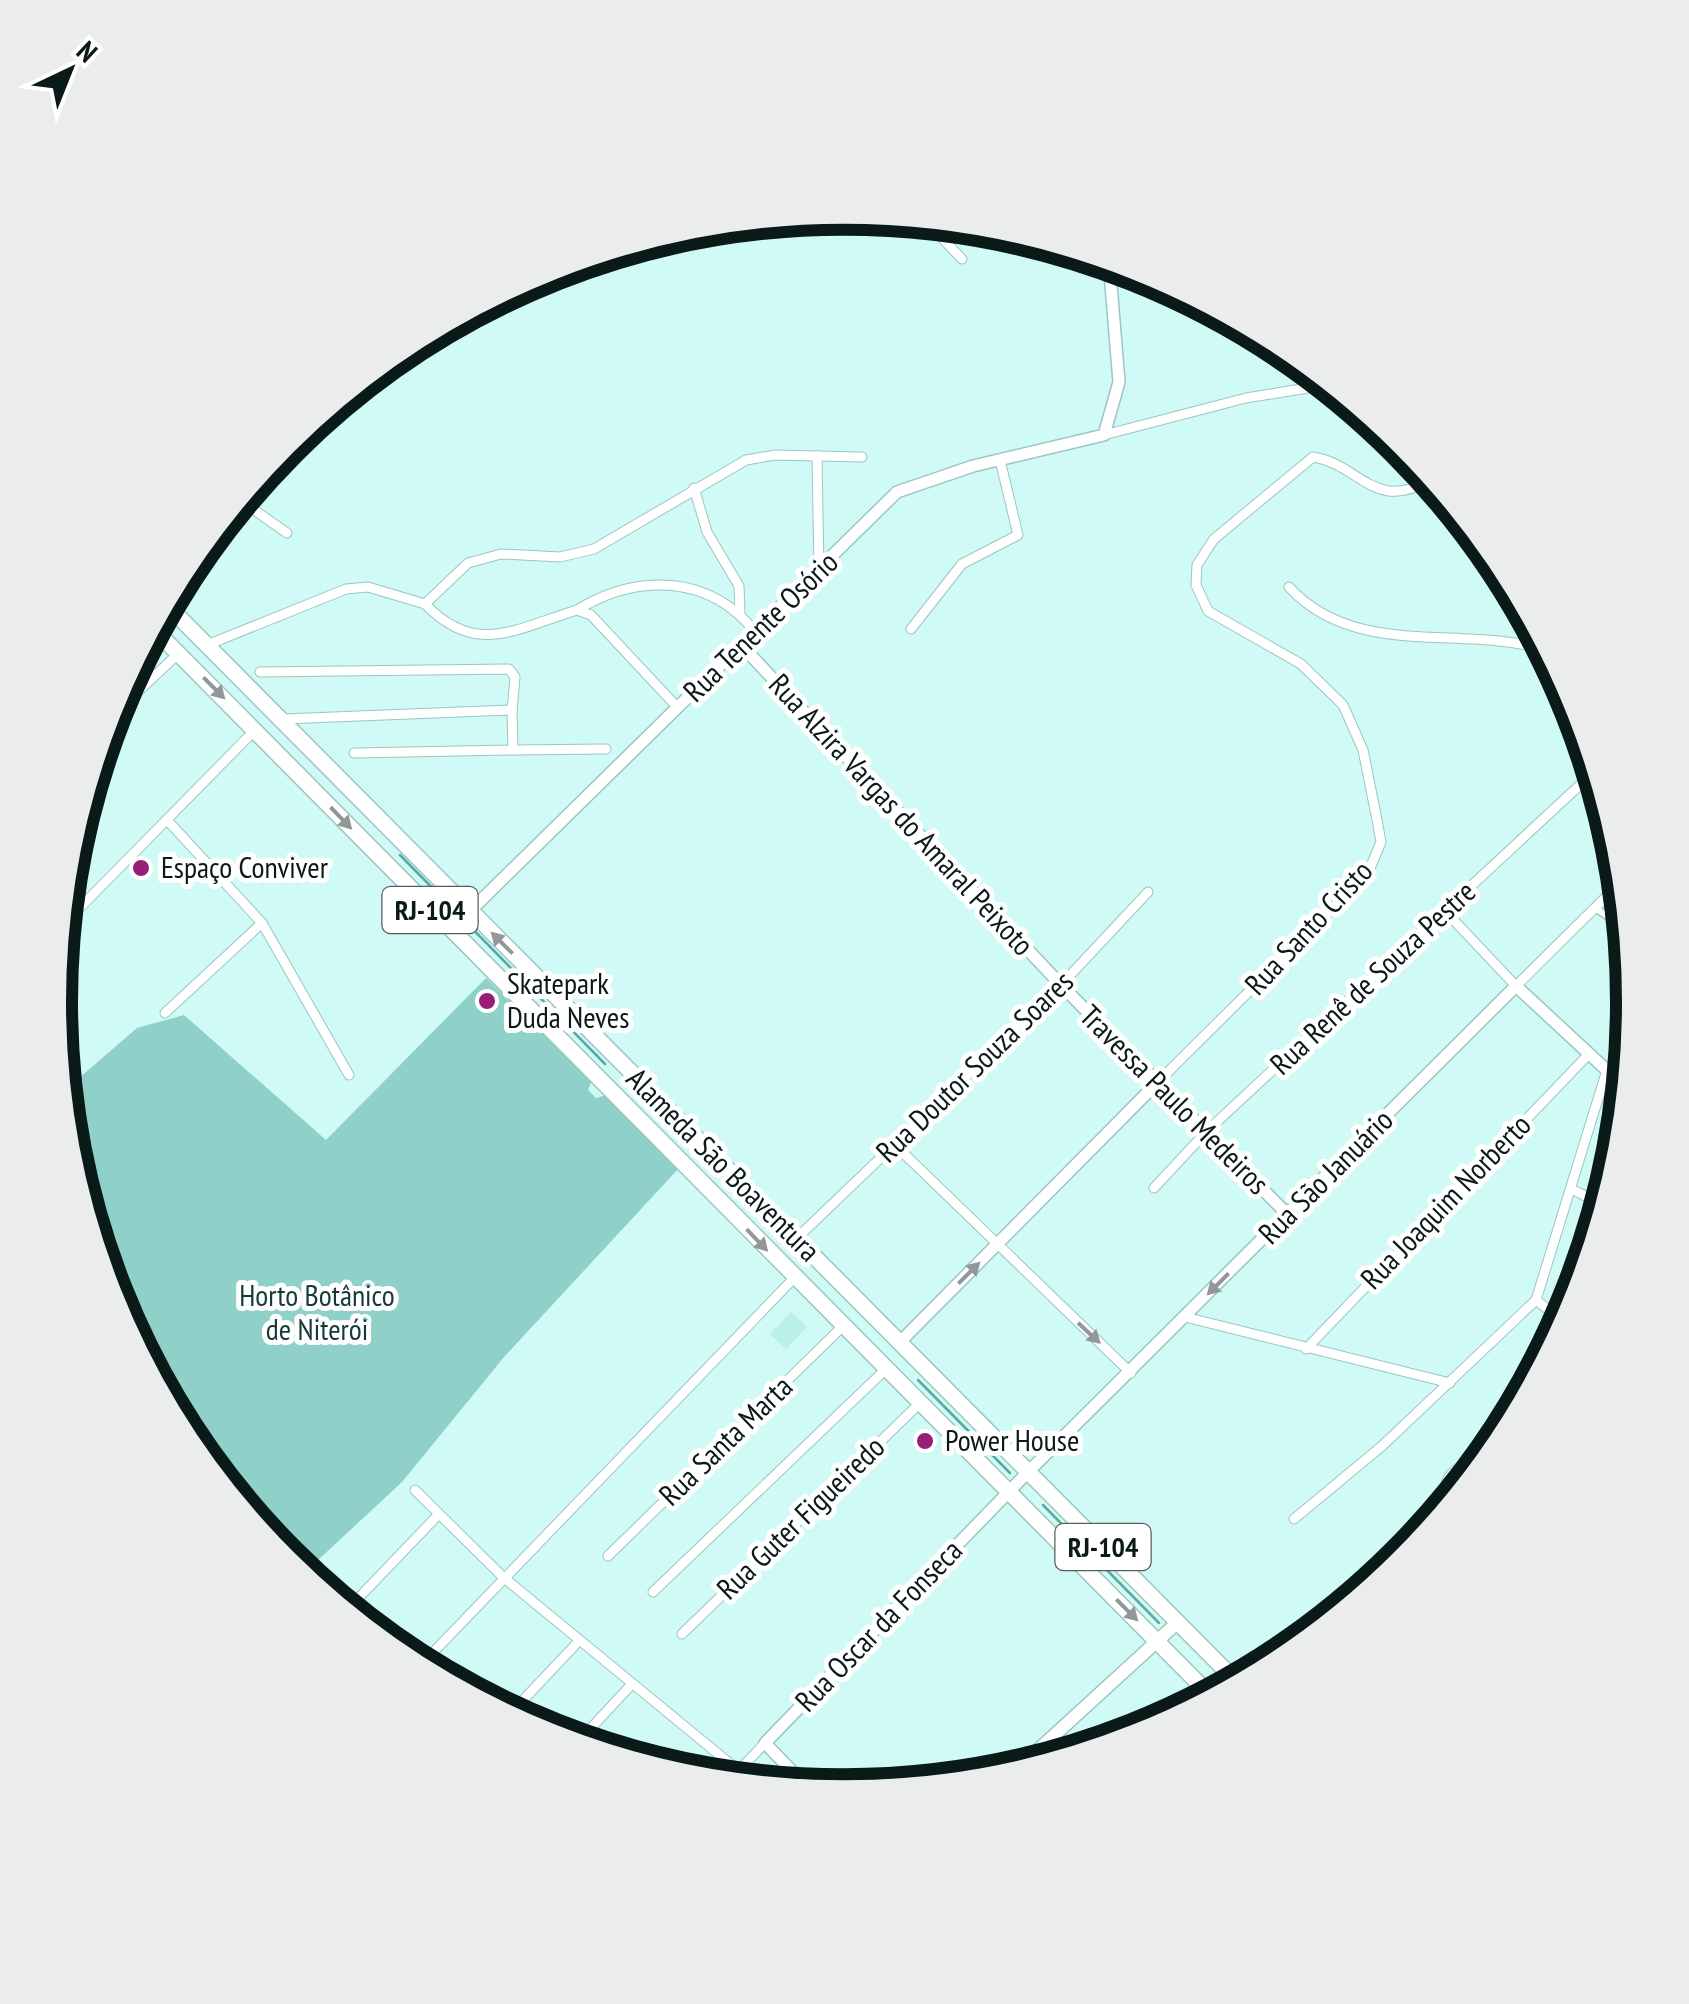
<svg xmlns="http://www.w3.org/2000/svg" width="1689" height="2004" font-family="'PT Sans Narrow',sans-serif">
	<rect width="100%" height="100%" fill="#cffaf5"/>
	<!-- built -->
	<path fill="#bbf0ea" d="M791,1312L807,1327L786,1349L770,1334Z"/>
	<!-- green -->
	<path fill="#8fd0c9" d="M486,978L592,1080L588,1090L596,1098L607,1095L679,1168L504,1357L402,1482L303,1574L286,1560L188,1440L115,1304L70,1155L64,1091L137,1028L184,1015L326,1140Z"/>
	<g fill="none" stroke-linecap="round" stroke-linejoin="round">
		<!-- stream -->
		<g stroke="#5ca9a3" stroke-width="2.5">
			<path d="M400,855L605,1064"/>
			<path d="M918,1380L1010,1473"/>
			<path d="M1043,1505L1159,1623"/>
		</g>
		<defs>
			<path id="pedestrian" d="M1595,908L1627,929"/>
			<g id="minor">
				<path d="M925,220L962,259"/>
				<path d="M316,419L325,425"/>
				<path d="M1104,435L1246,398L1320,386"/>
				<path d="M817,456L819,571"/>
				<path d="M694,488L707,532L739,586L740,613"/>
				<path d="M240,500L287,533"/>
				<path d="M1289,587C1356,660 1461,624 1547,650"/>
				<path d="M425,604C476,657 515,629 577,610L591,615L678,708"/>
				<path d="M577,610C637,573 710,574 756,633"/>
				<path d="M911,629L962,564L1018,535L1000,460"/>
				<path d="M207,645L346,589L368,587L425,604L468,563L501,554L560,557L594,549L746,460L775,455L862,457"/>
				<path d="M260,672L509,669L515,677L512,710L283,719"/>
				<path d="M110,718L179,653"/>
				<path d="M513,750L606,749"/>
				<path d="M354,753L513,750L512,710"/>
				<path d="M168,821L262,923L349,1075"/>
				<path d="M1445,911L1516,986L1622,881"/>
				<path d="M62,926L256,729"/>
				<path d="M165,1013L262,923"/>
				<path d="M1158,1082L1368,873L1381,842L1377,820L1363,750L1343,705L1301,664L1208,611L1196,585L1197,565L1214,539L1313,457C1360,464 1374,514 1432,479"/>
				<path d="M896,1146L1131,1373"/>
				<path d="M1154,1188L1207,1131L1595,771"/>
				<path d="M1571,1189L1604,1205"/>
				<path d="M797,1238L1061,985L1148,892"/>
				<path d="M1536,1300L1564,1322"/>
				<path d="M1185,1317L1450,1383"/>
				<path d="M1306,1349L1587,1056"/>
				<path d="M415,1490L503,1577L739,1771"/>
				<path d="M1455,1497L1447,1481L1450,1475L1509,1426"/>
				<path d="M1294,1519L1382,1446L1536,1300L1606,1073"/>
				<path d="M608,1556L843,1326"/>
				<path d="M1398,1564L1404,1559"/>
				<path d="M653,1592L886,1369"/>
				<path d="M347,1610L439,1514"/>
				<path d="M682,1634L920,1403"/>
				<path d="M420,1666L795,1277"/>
				<path d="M510,1714L579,1641"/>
				<path d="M578,1742L632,1684"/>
				<path d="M730,1780L765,1743"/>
			</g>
			<g id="tertiary">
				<path d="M742,646L1061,985L1288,1215"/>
				<path d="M470,911L897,492L973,466L1104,435L1119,382L1109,261"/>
				<path d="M900,1342L1158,1082"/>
				<path d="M808,1788L765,1743L1028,1472L1516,986L1626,1088"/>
			</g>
			<path id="secondary" d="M1015,1771L1178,1622"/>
			<g id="trunk">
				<path d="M166,604L1238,1683"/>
				<path d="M153,628L1212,1697"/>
			</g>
		</defs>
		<!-- pedestrian casing -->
		<use href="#pedestrian" stroke="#9cc6c1" stroke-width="9"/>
		<!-- minor casing -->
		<use href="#minor" stroke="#9cc6c1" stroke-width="11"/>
		<!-- tertiary casing -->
		<use href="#tertiary" stroke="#9cc6c1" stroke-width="14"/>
		<!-- secondary casing -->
		<use href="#secondary" stroke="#9cc6c1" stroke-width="15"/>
		<!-- trunk casing -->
		<use href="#trunk" stroke="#9cc6c1" stroke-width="18"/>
		<!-- pedestrian -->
		<use href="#pedestrian" stroke="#fff" stroke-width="6"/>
		<!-- minor -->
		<use href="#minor" stroke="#fff" stroke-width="9"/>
		<!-- tertiary -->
		<use href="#tertiary" stroke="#fff" stroke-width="11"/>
		<!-- secondary -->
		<use href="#secondary" stroke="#fff" stroke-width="12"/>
		<!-- trunk -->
		<use href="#trunk" stroke="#fff" stroke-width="15"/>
	</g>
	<!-- one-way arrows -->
	<defs><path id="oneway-solid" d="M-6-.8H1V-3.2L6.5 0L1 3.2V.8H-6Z" transform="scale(2.5)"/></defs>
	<g fill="#919897">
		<use href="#oneway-solid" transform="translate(214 688) rotate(45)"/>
		<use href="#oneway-solid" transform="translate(341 818) rotate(46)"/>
		<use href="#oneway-solid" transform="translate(502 943) rotate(-135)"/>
		<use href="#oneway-solid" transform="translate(757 1240) rotate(46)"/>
		<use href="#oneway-solid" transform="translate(969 1273) rotate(-45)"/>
		<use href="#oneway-solid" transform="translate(1218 1284) rotate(135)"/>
		<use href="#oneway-solid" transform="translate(1089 1333) rotate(43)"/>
		<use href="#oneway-solid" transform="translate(1127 1610) rotate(45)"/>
	</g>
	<!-- markers -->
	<g fill="#981e77" stroke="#fff" stroke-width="4">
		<circle cx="141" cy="868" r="10"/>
		<circle cx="487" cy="1001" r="10"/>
		<circle cx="925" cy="1441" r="10"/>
	</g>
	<g text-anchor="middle" stroke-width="10" stroke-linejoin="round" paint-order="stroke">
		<!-- shield labels -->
		<g fill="#fff" stroke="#545f5d" stroke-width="2.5">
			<rect x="382.5" y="887" width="95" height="46" rx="8"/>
			<rect x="1055.5" y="1524" width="95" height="46" rx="8"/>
		</g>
		<g font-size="28" font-weight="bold" fill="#0a1a18">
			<text x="430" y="920">RJ-104</text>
			<text x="1103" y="1557">RJ-104</text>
		</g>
		<!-- street labels -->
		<g font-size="30" fill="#0a1a18" stroke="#fff">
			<text transform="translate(761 627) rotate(-44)" y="10">Rua Tenente Osório</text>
			<text transform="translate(901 815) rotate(47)" y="10">Rua Alzira Vargas do Amaral Peixoto</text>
			<text transform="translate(1309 928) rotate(-47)" y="10">Rua Santo Cristo</text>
			<text transform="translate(1373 978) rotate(-43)" y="10">Rua Renê de Souza Pestre</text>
			<text transform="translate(975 1067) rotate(-44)" y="10">Rua Doutor Souza Soares</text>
			<text transform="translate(1174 1100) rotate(45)" y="10">Travessa Paulo Medeiros</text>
			<text transform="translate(723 1165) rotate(45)" y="10">Alameda São Boaventura</text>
			<text transform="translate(1326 1177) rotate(-45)" y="10">Rua São Januário</text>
			<text transform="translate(1446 1202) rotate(-46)" y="10">Rua Joaquim Norberto</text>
			<text transform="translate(726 1441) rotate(-44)" y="10">Rua Santa Marta</text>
			<text transform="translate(801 1518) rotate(-44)" y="10">Rua Guter Figueiredo</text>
			<text transform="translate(879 1626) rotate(-46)" y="10">Rua Oscar da Fonseca</text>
		</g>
		<!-- poi labels -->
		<g font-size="30" fill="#0a1a18" stroke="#fff" text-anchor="start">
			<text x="161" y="878">Espaço Conviver</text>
			<text x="507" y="994">Skatepark<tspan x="507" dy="34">Duda Neves</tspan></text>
			<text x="945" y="1451">Power House</text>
		</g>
		<!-- park labels -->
		<g font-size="30" fill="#153b38" stroke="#fff">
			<text x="317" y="1306">Horto Botânico<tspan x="317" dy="34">de Niterói</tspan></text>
		</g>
	</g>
	<!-- crop -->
	<path d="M0 0H1689V2004H0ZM72 1002a772 772 0 1 1 1544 0a772 772 0 1 1-1544 0Z" fill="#ebeded" fill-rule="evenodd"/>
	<path fill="none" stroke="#0a1a18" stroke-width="12" d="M72 1002a772 772 0 1 1 1544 0a772 772 0 1 1-1544 0Z"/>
	<!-- north arrow -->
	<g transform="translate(70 70) rotate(43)" stroke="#ffffff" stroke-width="8" paint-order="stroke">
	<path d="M0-8L18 38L0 25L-18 38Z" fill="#0a1a18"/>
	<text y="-15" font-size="28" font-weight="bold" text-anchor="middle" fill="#0a1a18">N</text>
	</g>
</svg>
